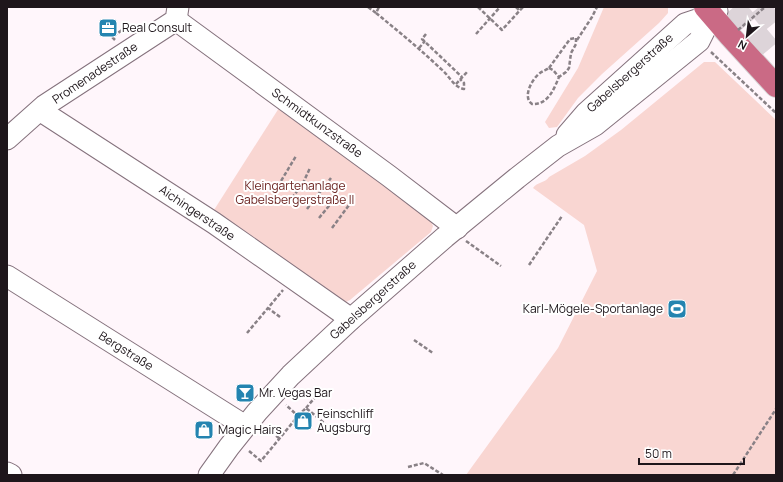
<svg xmlns="http://www.w3.org/2000/svg" width="783" height="482" font-family="Manrope,sans-serif">
	<rect width="100%" height="100%" fill="#fff6fb"/>
	<!-- green -->
	<g fill="#f9d6d2">
		<path d="M604,7H668V13L659,23L602,74L578,98L557,127L549,128L545,122L578,68Z"/>
		<path d="M704,62H715L776,120V475H466L558,348L597,271L584,225L533,188C537,182 545,183 549,177L585,156L621,130Z"/>
		<path d="M279,108L430,219L433,226L431,232L350,300L346,302L214,210Z"/>
	</g>
	<g fill="none" stroke-linecap="round" stroke-linejoin="round">
		<!-- highway-tunnel -->
		<g stroke="#ddd4d9" stroke-width="22" stroke-dasharray="22 11" stroke-linecap="butt">
			<path d="M734,7L776,57"/>
			<path d="M759,7L776,28"/>
		</g>
		<defs>
			<g id="minor">
				<path d="M176,20L389,176L457,228"/>
				<path d="M41,111L214,223L351,319"/>
				<path d="M567,135L586,113L685,24L712,15L717,11"/>
				<path d="M7,139L44,106L176,20L178,7"/>
				<path d="M7,276L245,426"/>
				<path d="M7,473L11,475"/>
				<path d="M209,475L229,447L257,412L291,375L351,319L445,237L517,178L558,146L595,125L699,41L712,15"/>
			</g>
			<path id="highway" d="M705,7L730,36L776,86"/>
		</defs>
		<!-- minor casing -->
		<use href="#minor" stroke="#85727d" stroke-width="23"/>
		<!-- highway casing -->
		<use href="#highway" stroke="#d6d5d6" stroke-width="24"/>
		<!-- path -->
		<g stroke="#898186" stroke-width="2.5" stroke-dasharray="4 2" stroke-linecap="butt">
			<path d="M368,7L376,13L379,7"/>
			<path d="M478,7L502,30L523,7"/>
			<path d="M516,7L520,11"/>
			<path d="M376,13C398,31 420,49 441,69C449,75 453,87 464,89V83L460,79"/>
			<path d="M426,34L422,39L462,77"/>
			<path d="M476,34L500,7"/>
			<path d="M115,40L112,37L128,26L131,30"/>
			<path d="M577,40L592,17L597,7"/>
			<path d="M419,48L425,41"/>
			<path d="M711,52L776,113"/>
			<path d="M549,68L553,70L559,77C554,89 548,105 532,104C522,97 532,79 540,73C543,71 546,70 549,68Z"/>
			<path d="M549,68L570,39L576,38V44L571,53L569,68L566,72L559,77"/>
			<path d="M456,84L468,71"/>
			<path d="M278,186L296,156"/>
			<path d="M292,198L303,183L310,168"/>
			<path d="M307,209L331,178"/>
			<path d="M319,218L338,195"/>
			<path d="M332,228L352,201"/>
			<path d="M466,241L501,266"/>
			<path d="M529,265L562,216"/>
			<path d="M280,317L268,308L283,290"/>
			<path d="M247,333L268,308"/>
			<path d="M414,340L433,353"/>
			<path d="M306,408L317,395"/>
			<path d="M298,416L306,408L329,427"/>
			<path d="M267,428L280,439"/>
			<path d="M249,451L261,461L298,416L286,405"/>
			<path d="M408,467L424,463L443,475"/>
			<path d="M733,475L776,409"/>
		</g>
		<!-- minor -->
		<use href="#minor" stroke="#fff" stroke-width="21"/>
		<!-- highway -->
		<use href="#highway" stroke="#ca6a85" stroke-width="22"/>
		<!-- path-bridge -->
		<path stroke="#898186" stroke-width="2.5" stroke-dasharray="4 2" stroke-linecap="butt" d="M738,30L765,7"/>
	</g>
	<!-- icons -->
	<defs>
		<symbol id="office-square" viewBox="-11 -11 22 22"><rect x="-9" y="-9" width="18" height="18" rx="4" fill="#2484b0" stroke="#fff"/><path d="M-6-3h4V-5.5h4V-3h4V5H-6ZM-1-4.5V-3h2v-1.5ZM-6 0V1H6V0Z" fill="#fff"/></symbol>
		<symbol id="stadium-square" viewBox="-11 -11 22 22"><rect x="-9" y="-9" width="18" height="18" rx="4" fill="#2484b0" stroke="#fff"/><path d="M0-5a6.5 5 0 1 0 0 10a6.5 5 0 1 0 0-10ZM-3.5-1.8h7v3.6h-7Z" fill="#fff"/></symbol>
		<symbol id="bar-square" viewBox="-11 -11 22 22"><rect x="-9" y="-9" width="18" height="18" rx="4" fill="#2484b0" stroke="#fff"/><path d="M-6-5H6L.8 .8V4.5H3.5V6h-7V4.5H-.8V.8Z" fill="#fff"/></symbol>
		<symbol id="shop-square" viewBox="-11 -11 22 22"><rect x="-9" y="-9" width="18" height="18" rx="4" fill="#2484b0" stroke="#fff"/><path d="M-5-2.5h2.3a2.7 3.5 0 0 1 5.4 0H5L5.5 6h-11ZM-1.5-2.5h3a1.5 2.3 0 0 0-3 0Z" fill="#fff"/></symbol>
	</defs>
	<g fill-rule="evenodd">
		<use href="#office-square" x="97" y="17" width="22" height="22"/>
		<use href="#stadium-square" x="666" y="298" width="22" height="22"/>
		<use href="#bar-square" x="234" y="382" width="22" height="22"/>
		<use href="#shop-square" x="292" y="410" width="22" height="22"/>
		<use href="#shop-square" x="193" y="419" width="22" height="22"/>
	</g>
	<g text-anchor="middle" stroke-width="4" stroke-linejoin="round" paint-order="stroke">
		<!-- poi labels -->
		<g font-size="12" fill="#1e161b" stroke="#fff" text-anchor="start">
			<text x="122" y="32">Real Consult</text>
			<text x="663" y="313" text-anchor="end">Karl-Mögele-Sportanlage</text>
			<text x="259" y="397">Mr. Vegas Bar</text>
			<text x="317" y="418">Feinschliff<tspan x="317" dy="14">Augsburg</tspan></text>
			<text x="218" y="434">Magic Hairs</text>
		</g>
		<!-- street labels -->
		<g font-size="12" fill="#1e161b" stroke="#fff">
			<text transform="translate(95 73) rotate(-34)" y="4">Promenadestraße</text>
			<text transform="translate(630 73) rotate(-42)" y="4">Gabelsbergerstraße</text>
			<text transform="translate(317 123) rotate(36)" y="4">Schmidtkunzstraße</text>
			<text transform="translate(197 213) rotate(34)" y="4">Aichingerstraße</text>
			<text transform="translate(373 300) rotate(-42)" y="4">Gabelsbergerstraße</text>
			<text transform="translate(126 351) rotate(32)" y="4">Bergstraße</text>
		</g>
		<!-- park labels -->
		<g font-size="12" fill="#6c2522" stroke="#fff">
			<text x="295" y="190">Kleingartenanlage<tspan x="295" dy="14">Gabelsbergerstraße II</tspan></text>
		</g>
	</g>
	<!-- border -->
	<rect width="783" height="482" fill="none" stroke="#1e161b" stroke-width="16"/>
	<!-- north arrow -->
	<g transform="translate(747 36) rotate(208)" stroke="#ffffff" stroke-width="3" paint-order="stroke">
	<path d="M0-3L7 15L0 10L-7 15Z" fill="#1e161b"/>
	<text y="-6" font-size="11" font-weight="bold" text-anchor="middle" fill="#1e161b">N</text>
	</g>
	<!-- scale -->
	<path d="M639 458v6h105v-6" fill="none" stroke="#1e161b" stroke-width="2"/>
	<text x="645" y="458" font-size="12" fill="#1e161b" stroke="#ffffff" stroke-width="3" paint-order="stroke">50 m</text>
</svg>
